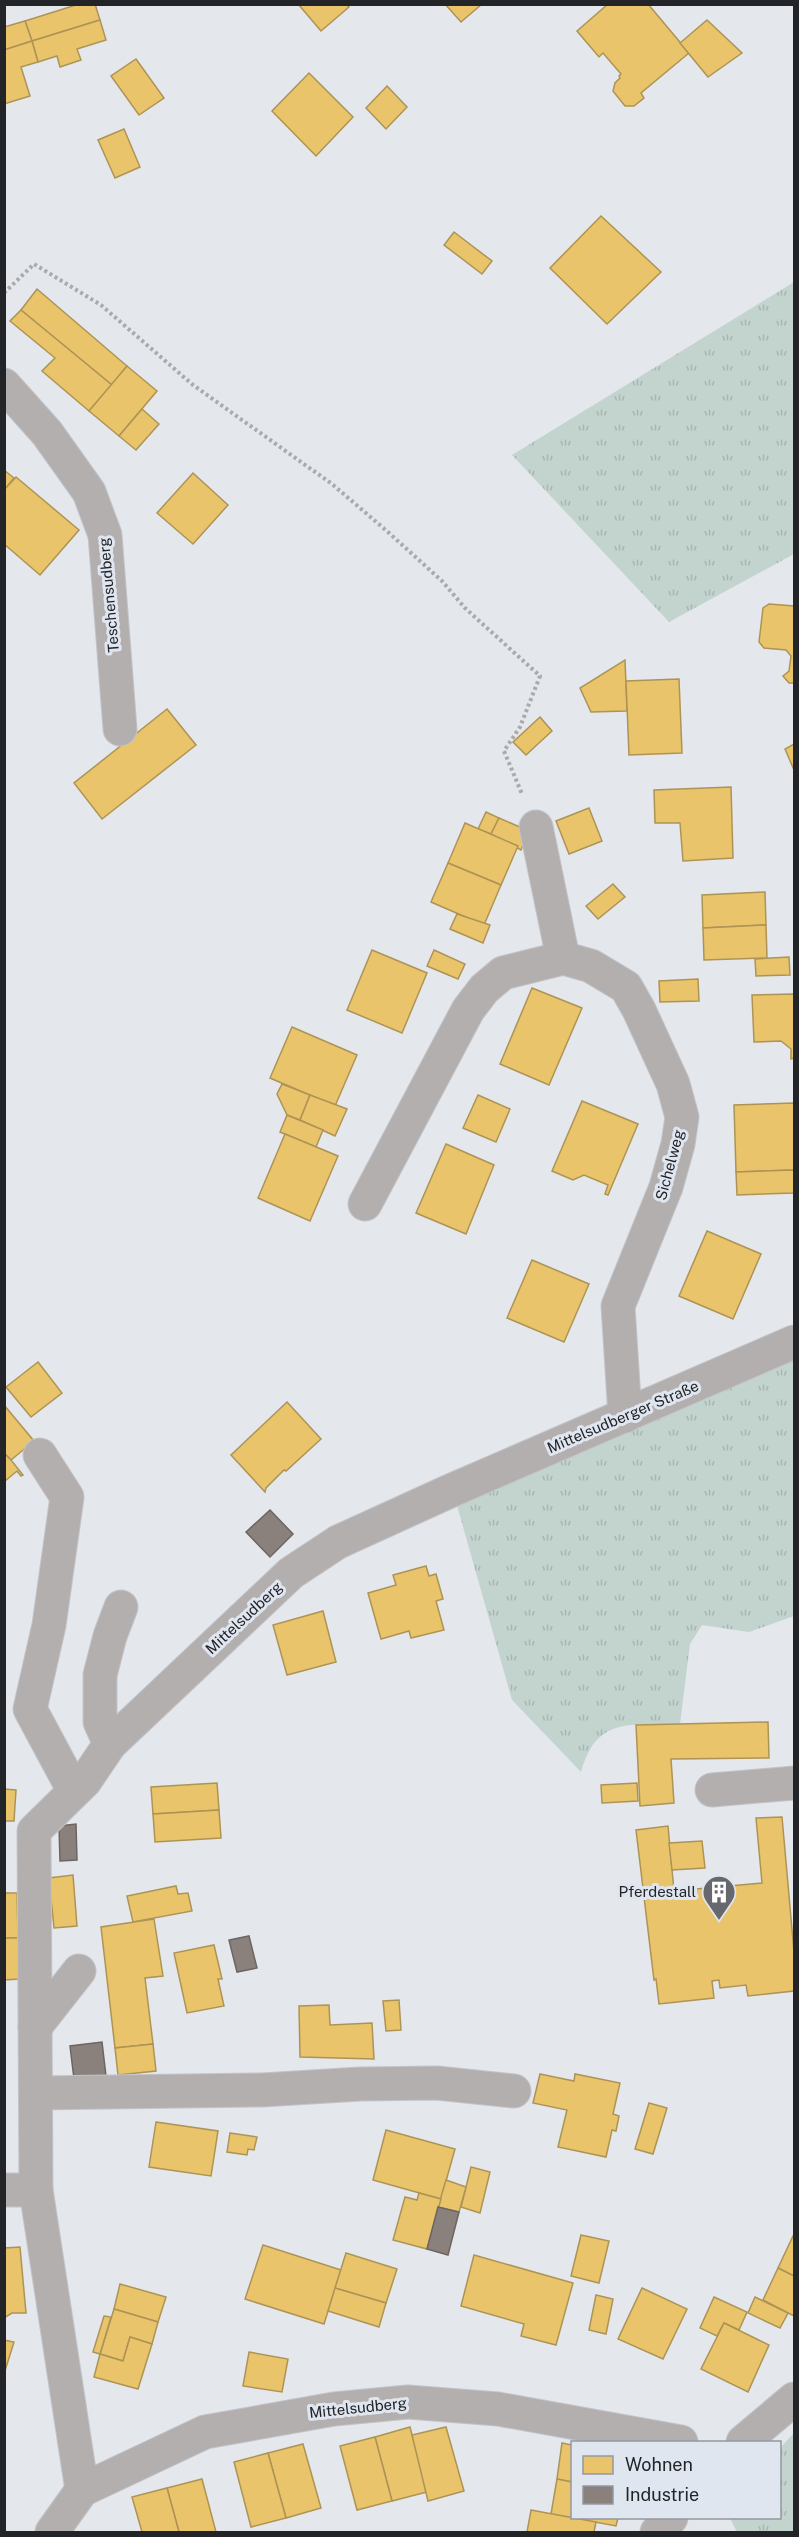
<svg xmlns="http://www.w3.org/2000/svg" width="799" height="2537" font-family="'Public Sans',sans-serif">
	<defs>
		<pattern id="grass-tufts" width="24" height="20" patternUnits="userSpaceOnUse" patternTransform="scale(1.5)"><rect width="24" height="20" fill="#c3d4ce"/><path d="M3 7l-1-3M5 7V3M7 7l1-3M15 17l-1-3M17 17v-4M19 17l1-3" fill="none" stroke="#a7b6b1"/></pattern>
	</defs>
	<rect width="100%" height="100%" fill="#e4e7ec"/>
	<!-- grass -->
	<g fill="url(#grass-tufts)">
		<path d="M794,282V554L669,622L512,455Z"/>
		<path d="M794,1356V1616L749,1632L702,1625L690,1644L680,1724C631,1726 597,1715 581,1772L512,1700L456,1502Z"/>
		<path d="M794,2433V2532H737L730,2518H780V2448Z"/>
	</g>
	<!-- homes -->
	<g fill="#e9c46a" stroke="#ad9456" stroke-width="1.5">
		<path d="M79,4H95L100,20L32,41L25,21Z"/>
		<path d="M298,4H346L349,7L321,31Z"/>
		<path d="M445,4H482L461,22Z"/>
		<path d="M608,4H648L689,53L641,93L644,98L634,106H625L613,91L615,83L620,78L619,76L621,74L603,53L599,57L577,31Z"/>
		<path d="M100,20L106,40L77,49L81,60L60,67L57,56L38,62L32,41Z"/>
		<path d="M707,20L742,53L708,77L680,43Z"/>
		<path d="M25,21L32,41L4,50V27Z"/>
		<path d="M32,41L38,62L21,67L30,96L4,104V50Z"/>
		<path d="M136,59L164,98L139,115L111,76Z"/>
		<path d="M309,73L353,117L316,156L272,111Z"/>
		<path d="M387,86L407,107L386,129L366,108Z"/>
		<path d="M124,129L140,167L115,178L98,140Z"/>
		<path d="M601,216L661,272L607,324L550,268Z"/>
		<path d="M454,232L492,261L482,274L444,245Z"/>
		<path d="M37,289L127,366L112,385L21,310Z"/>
		<path d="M21,310L112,385L89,411L42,371L55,358L10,321Z"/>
		<path d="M127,366L157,391L119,436L89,411Z"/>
		<path d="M142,409L159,424L136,450L119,436Z"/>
		<path d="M4,470L14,478L4,490Z"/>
		<path d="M193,473L228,505L193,544L157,513Z"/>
		<path d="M16,477L79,530L40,575L4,544V490Z"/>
		<path d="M769,604L794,606V683H789L783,676L789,671L791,656L786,650L764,648L759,642L763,608Z"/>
		<path d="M625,660L627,711L591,712L580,688Z"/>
		<path d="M679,679L682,753L629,755L626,681Z"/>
		<path d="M167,709L196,745L102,819L74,783Z"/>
		<path d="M540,717L552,731L526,755L513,742Z"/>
		<path d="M794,744V770L785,749Z"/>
		<path d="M731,787L733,858L683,861L680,823H655L654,790Z"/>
		<path d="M589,808L602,841L569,854L556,821Z"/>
		<path d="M486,812L499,818L491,834L478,829Z"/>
		<path d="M499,818L529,831L521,850L491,834Z"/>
		<path d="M465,823L518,846L501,885L448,863Z"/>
		<path d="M448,863L501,885L484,925L431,902Z"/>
		<path d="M613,884L625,897L598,919L586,906Z"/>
		<path d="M765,892L766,925L703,928L702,895Z"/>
		<path d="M457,914L490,925L483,943L450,929Z"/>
		<path d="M766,925L767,958L704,960L703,928Z"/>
		<path d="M372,950L427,973L402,1033L347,1010Z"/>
		<path d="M434,950L465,964L458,979L427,966Z"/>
		<path d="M789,957L790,975L756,976L755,959Z"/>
		<path d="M698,979L699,1001L660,1002L659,981Z"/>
		<path d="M532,988L582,1008L549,1085L500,1064Z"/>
		<path d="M794,994V1058L791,1059V1049L781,1041L754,1042L752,995Z"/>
		<path d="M292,1027L357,1055L335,1106L270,1078Z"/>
		<path d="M282,1084L310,1095L300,1120L287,1115L277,1094Z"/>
		<path d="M310,1095L347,1109L335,1136L300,1120Z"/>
		<path d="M478,1095L510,1109L496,1142L463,1128Z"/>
		<path d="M582,1101L638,1124L608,1195L605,1194L608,1185L584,1175L573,1180L552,1171Z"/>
		<path d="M794,1103V1170L736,1172L734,1105Z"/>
		<path d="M287,1115L323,1130L316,1147L280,1132Z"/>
		<path d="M285,1134L338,1156L310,1221L258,1198Z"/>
		<path d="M446,1144L494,1165L466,1234L416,1213Z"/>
		<path d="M794,1170V1193L737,1195L736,1172Z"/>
		<path d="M707,1231L761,1254L733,1319L679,1296Z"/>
		<path d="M532,1260L589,1284L564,1342L507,1318Z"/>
		<path d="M38,1362L62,1393L31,1417L6,1387Z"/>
		<path d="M287,1402L321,1439L286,1471L284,1470L266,1488L265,1492L231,1455Z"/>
		<path d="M4,1405L34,1441L11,1460L4,1453Z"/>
		<path d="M4,1453L11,1460L23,1475L21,1476L17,1471L4,1482Z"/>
		<path d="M426,1566L429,1576L436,1574L443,1599L436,1601L444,1630L411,1638L409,1631L381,1639L368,1593L396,1585L393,1575Z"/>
		<path d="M323,1611L336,1662L287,1675L273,1625Z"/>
		<path d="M768,1722L769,1758L671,1759L674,1803L640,1806L636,1725Z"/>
		<path d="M217,1783L219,1810L153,1814L151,1787Z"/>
		<path d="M637,1783L638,1801L602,1803L601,1785Z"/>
		<path d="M4,1789L16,1790L14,1821H4Z"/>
		<path d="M219,1810L221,1838L155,1842L153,1814Z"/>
		<path d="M782,1817L794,1952V1991L748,1996L746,1985L720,1988L719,1980L712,1981L714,1998L659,2004L656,1979L654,1980L636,1830L668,1826L674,1891L762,1883L756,1818Z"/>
		<path d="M702,1841L705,1868L672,1870L669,1843Z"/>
		<path d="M73,1875L77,1926L54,1928L49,1878Z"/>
		<path d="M176,1886L178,1894L188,1893L192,1911L133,1922L127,1896Z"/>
		<path d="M4,1893H17L18,1938H4Z"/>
		<path d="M154,1919L163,1976L145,1978L153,2044L115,2048L101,1927Z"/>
		<path d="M4,1938H18L20,1979L4,1980Z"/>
		<path d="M214,1945L222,1979H218L224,2006L187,2013L174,1953Z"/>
		<path d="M399,2000L401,2030L386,2031L383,2001Z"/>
		<path d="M329,2005L330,2025L372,2023L374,2059L300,2057L299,2006Z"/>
		<path d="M153,2044L156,2071L118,2075L115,2048Z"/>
		<path d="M540,2074L574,2081L575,2074L620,2083L613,2114L619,2116L616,2131L612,2130L606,2157L558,2147L567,2110L533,2103Z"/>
		<path d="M649,2103L667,2108L653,2154L635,2149Z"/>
		<path d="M156,2122L218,2131L211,2176L149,2167Z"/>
		<path d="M386,2130L455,2149L441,2199L373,2180Z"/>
		<path d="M230,2133L257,2137L254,2150L248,2149L247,2155L227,2152Z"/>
		<path d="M471,2167L490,2172L480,2213L461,2207Z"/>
		<path d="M446,2180L466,2187L459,2212L438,2207Z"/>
		<path d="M419,2193L441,2199L427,2249L393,2240L405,2197L417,2200Z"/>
		<path d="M581,2235L609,2241L599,2283L571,2276Z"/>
		<path d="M793,2236H794V2276L778,2268Z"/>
		<path d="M263,2245L341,2270L324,2324L245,2299Z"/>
		<path d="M20,2247L26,2313H12L4,2318V2248Z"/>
		<path d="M346,2253L397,2269L386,2303L335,2288Z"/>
		<path d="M474,2255L573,2283L556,2345L521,2336L524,2324L461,2306Z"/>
		<path d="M778,2268L794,2276V2316L763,2300Z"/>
		<path d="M120,2284L166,2297L158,2322L114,2309Z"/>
		<path d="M335,2288L386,2303L379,2327L328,2311Z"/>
		<path d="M642,2288L687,2309L663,2359L618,2339Z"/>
		<path d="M596,2295L613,2299L606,2334L589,2330Z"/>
		<path d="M714,2297L747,2312L739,2330L724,2323L717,2336L700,2328Z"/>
		<path d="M755,2297L788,2313L780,2328L748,2313Z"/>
		<path d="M114,2309L158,2322L152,2344L130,2337L123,2361L100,2354Z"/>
		<path d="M104,2316L111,2317L100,2354L93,2352Z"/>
		<path d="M724,2323L769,2345L748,2392L701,2369Z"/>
		<path d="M130,2337L152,2344L138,2389L94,2377L100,2354L123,2361Z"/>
		<path d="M4,2340L14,2342L4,2374Z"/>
		<path d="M249,2352L288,2359L282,2392L243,2386Z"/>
		<path d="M410,2427L427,2492L392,2501L375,2437Z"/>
		<path d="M446,2427L464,2491L428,2501L412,2435Z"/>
		<path d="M375,2437L392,2501L357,2510L340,2446Z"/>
		<path d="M562,2443L572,2445V2482L557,2479Z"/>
		<path d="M303,2444L321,2508L286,2518L268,2453Z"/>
		<path d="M268,2453L286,2518L251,2527L234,2462Z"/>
		<path d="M202,2479L216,2532H179L167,2488Z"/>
		<path d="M557,2479L572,2482V2518H618L616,2526L551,2514Z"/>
		<path d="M167,2488L179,2532H142L132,2497Z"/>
		<path d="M531,2510L596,2522L594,2532H527Z"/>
	</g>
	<!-- industry -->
	<g fill="#8a817c" stroke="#6b6563" stroke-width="1.5">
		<path d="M270,1510L293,1534L270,1557L246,1532Z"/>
		<path d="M76,1824L77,1860L60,1861L59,1826Z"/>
		<path d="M249,1936L257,1968L237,1972L229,1940Z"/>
		<path d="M102,2042L106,2076L74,2079L70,2046Z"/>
		<path d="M438,2207L459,2212L448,2255L427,2249Z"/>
	</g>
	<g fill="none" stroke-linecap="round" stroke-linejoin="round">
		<defs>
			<g id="minor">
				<path d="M4,385L47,433L89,492L105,535L120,729"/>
				<path d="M536,827L563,958"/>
				<path d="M365,1204L468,1010L484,989L503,973L563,958L591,966L626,987L639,1010L673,1084L682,1117L678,1144L666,1187L618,1306L625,1416"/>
				<path d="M40,1455L67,1497L49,1625L30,1709L74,1791"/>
				<path d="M110,1744L100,1722V1675L110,1636L121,1607"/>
				<path d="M712,1790L794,1783"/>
				<path d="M35,2027L79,1971"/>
				<path d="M36,2093L262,2090L360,2084L437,2083L514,2091"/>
				<path d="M4,2190H36"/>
				<path d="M743,2442L794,2399"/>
				<path d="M82,2490L205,2432L334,2409L408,2402L498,2409L681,2442"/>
				<path d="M52,2532L82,2490L36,2190L34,1831L85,1781L110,1744L291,1573L338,1542L450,1491L794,1342"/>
				<path d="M657,2532L671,2518"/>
			</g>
		</defs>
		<!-- minor casing -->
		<use href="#minor" stroke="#c2c4c8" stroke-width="35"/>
		<!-- path -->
		<path stroke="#aba9ab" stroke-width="4" stroke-dasharray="3 3" stroke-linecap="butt" d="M4,293L34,264L101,305L193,385L332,484L388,532L442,581L465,608L540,676L520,727L504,751L522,794"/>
		<!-- minor -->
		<use href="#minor" stroke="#b4afaf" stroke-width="33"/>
	</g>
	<!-- icons -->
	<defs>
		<symbol id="building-pin" viewBox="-11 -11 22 30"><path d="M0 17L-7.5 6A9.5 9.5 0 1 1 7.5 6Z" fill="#66686d" stroke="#e0e6f0"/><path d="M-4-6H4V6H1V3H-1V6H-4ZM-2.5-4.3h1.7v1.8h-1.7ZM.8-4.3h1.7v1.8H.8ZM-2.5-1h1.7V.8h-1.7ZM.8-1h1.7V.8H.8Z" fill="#fff"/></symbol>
	</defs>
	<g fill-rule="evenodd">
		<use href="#building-pin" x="700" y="1873" width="38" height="52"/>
	</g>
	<g text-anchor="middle" stroke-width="6" stroke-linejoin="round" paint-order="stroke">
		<!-- street labels -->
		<g font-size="15" fill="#222428" stroke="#e0e6f0">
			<text transform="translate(109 595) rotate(-95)" y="5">Teschensudberg</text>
			<text transform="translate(670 1165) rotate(-75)" y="5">Sichelweg</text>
			<text transform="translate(623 1417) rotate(-23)" y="5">Mittelsudberger Straße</text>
			<text transform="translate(244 1618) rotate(-43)" y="5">Mittelsudberg</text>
			<text transform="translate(358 2408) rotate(-6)" y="5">Mittelsudberg</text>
		</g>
		<!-- poi labels -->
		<g font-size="15" fill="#222428" stroke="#e0e6f0" text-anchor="end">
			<text x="696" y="1897">Pferdestall</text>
		</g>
	</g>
	<!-- border -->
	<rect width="799" height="2537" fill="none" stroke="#222428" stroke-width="12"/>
	<!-- legend -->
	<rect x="571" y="2441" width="210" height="78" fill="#e0e6f0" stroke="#9498a0" stroke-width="1.5"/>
	<rect x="583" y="2456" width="30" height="18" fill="#e9c46a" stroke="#9498a0" stroke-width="1.5"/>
	<text x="625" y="2471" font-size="18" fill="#222428">Wohnen</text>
	<rect x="583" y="2486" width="30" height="18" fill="#8a817c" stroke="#9498a0" stroke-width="1.5"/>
	<text x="625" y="2501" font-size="18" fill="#222428">Industrie</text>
</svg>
